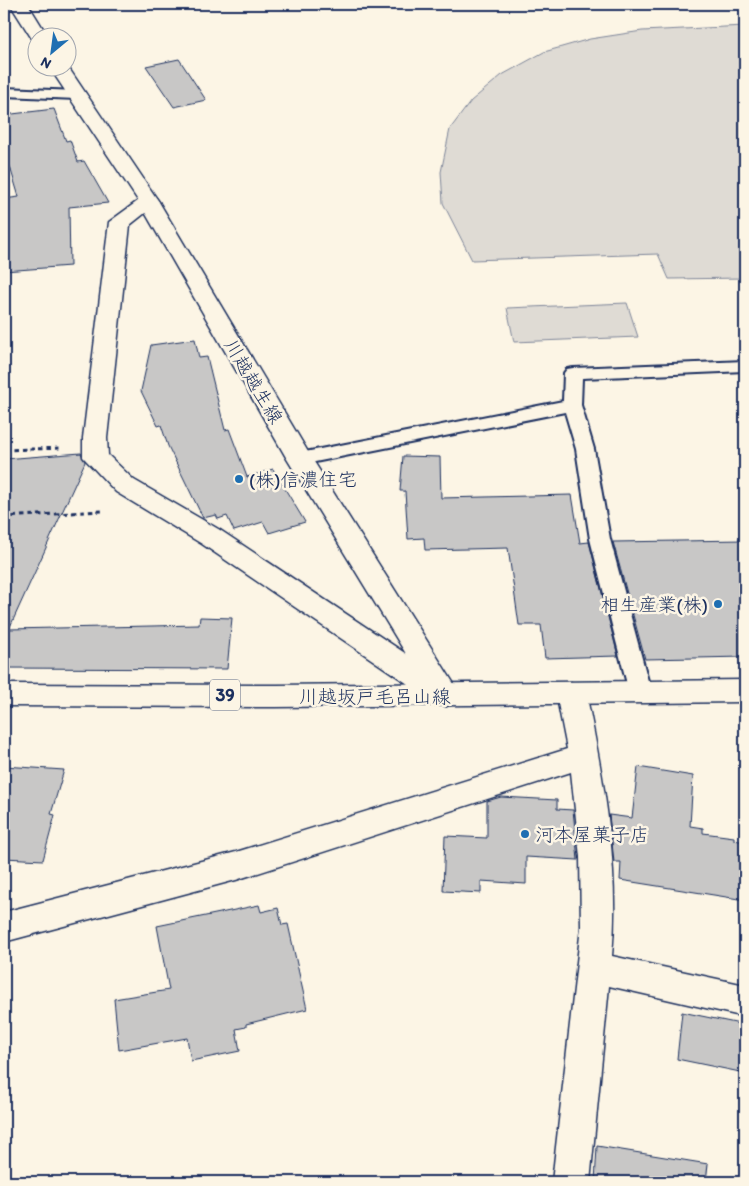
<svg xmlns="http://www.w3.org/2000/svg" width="749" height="1186" font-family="Itim,'Klee One',sans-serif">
	<rect width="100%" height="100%" fill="#fcf5e5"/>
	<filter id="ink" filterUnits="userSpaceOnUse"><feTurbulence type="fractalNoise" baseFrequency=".02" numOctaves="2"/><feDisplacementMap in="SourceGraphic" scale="10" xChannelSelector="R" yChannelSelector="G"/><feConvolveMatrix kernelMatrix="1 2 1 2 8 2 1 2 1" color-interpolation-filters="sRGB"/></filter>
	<g filter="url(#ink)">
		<!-- green -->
		<g fill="#dfdbd4" stroke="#7d8599">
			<path d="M745,26V278L669,279L658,254L472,260L443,203L441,172L450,129L471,101L502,75L544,52L590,39L642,31Z"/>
			<path d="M627,303L638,337L514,342L507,308Z"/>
		</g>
		<!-- building -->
		<g fill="#c8c7c6" stroke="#1b2f5e">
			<path d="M179,59L206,100L174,107L146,66Z"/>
			<path d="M54,109L66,141L70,140L78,162L84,161L108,203L69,207L70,266L4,271V199L19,197L4,147V115Z"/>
			<path d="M195,339L199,358L207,357L225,430L229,429L247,477L273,469L305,522L269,533L263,522L234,531L227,516L218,519L216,515L203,518L168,446L161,425L158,426L141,391L151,345Z"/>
			<path d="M81,453L85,462L9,629L199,625L200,617L232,618L227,669L4,668V459Z"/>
			<path d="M403,456L440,457L441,498L572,495L580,543L589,542L618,656L545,658L541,625H519L508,548L425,550L424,538L408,539L405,491H400Z"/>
			<path d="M745,540V657L645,659L613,542Z"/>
			<path d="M4,766L64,770L51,814L55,815L43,860L4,858Z"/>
			<path d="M638,767L693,776L690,826L703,828V833L734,837V840L745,842V900L620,880L621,862H614L609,815L632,818Z"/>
			<path d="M501,797L557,800V809L573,810L578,860L526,857V884L481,881V893L443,891L445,836L487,838V801Z"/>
			<path d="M259,905L261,912L278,908L282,925L288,924L307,1009L246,1024V1027L236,1029L240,1051L191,1061L187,1038L119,1050L114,999L169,990L157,926Z"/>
			<path d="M682,1012L745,1025V1073L677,1059Z"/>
			<path d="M597,1146L708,1164L706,1182H595Z"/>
		</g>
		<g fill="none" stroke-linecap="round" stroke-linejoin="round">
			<defs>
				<g id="service">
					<path d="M4,88L77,91L84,95L77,99L4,96Z"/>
					<path d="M745,361V371L582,378L581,405L594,449L610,539L651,692L648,698L640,700L632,698L629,692L590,539L576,449L565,412L300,465L294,463L291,459L294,455L300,453L563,401L564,373L567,369L573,368Z"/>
				</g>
				<g id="minor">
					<path d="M149,196L156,198L159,202L130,225L107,438L108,455L134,480L220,530L456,687L461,695L456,703L446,706L436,703L202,544L116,492L83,457V438L109,222L142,198Z"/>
					<path d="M571,682L581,685L586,693C604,779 620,869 612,956L745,985V1017L609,986L590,1182H552L581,927L580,857L571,772L236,880L4,942V912L236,852L567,749L556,693L561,685Z"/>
				</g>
				<g id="secondary">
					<path d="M10,4H28L49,38H38V43L34,42Z"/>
					<path d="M68,67L159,202L311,457L456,687L461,695L456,703L446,706L436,703L287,459L139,202L50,68Z"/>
				</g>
				<path id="primary" d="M745,680V702L276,707L4,706V684L276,685Z"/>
			</defs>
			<!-- service casing -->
			<use href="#service" stroke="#1b2f5e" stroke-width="4"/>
			<!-- minor casing -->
			<use href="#minor" stroke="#1b2f5e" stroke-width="3"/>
			<!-- secondary casing -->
			<use href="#secondary" stroke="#1b2f5e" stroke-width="3"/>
			<!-- primary casing -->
			<use href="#primary" stroke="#1b2f5e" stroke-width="3"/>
			<!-- path -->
			<g stroke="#1b2f5e" stroke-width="3" stroke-dasharray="4.5 4" stroke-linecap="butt">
				<path d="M4,450L62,448"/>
				<path d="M4,517L103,511"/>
			</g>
			<!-- service -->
			<use href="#service" fill="#fcf5e5" fill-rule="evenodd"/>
			<!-- minor -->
			<use href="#minor" fill="#fcf5e5" fill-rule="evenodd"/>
			<!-- secondary -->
			<use href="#secondary" fill="#fcf5e5" fill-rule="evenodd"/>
			<!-- primary -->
			<use href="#primary" fill="#fcf5e5" fill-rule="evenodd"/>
		</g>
	</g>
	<!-- markers -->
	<g fill="#1f6fb2" stroke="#fcf5e5" stroke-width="2">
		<circle cx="239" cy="479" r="5"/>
		<circle cx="718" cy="604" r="5"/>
		<circle cx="525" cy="834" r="5"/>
	</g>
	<g text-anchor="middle" stroke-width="5" stroke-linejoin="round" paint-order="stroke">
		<!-- shield labels -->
		<rect fill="#fcf5e5" stroke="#5e6a86" stroke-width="1" x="210" y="679.5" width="30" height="31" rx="4"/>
		<g font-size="18" font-weight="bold" fill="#1b2f5e">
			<text x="225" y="701">39</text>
		</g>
		<!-- street labels -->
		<g font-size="19" fill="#1b2f5e" stroke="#fcf5e5">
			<text transform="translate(254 381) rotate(59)" y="7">川越越生線</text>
			<text x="375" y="703">川越坂戸毛呂山線</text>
		</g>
		<!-- poi labels -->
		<g font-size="19" fill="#1b2f5e" stroke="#fcf5e5" text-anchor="start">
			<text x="249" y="486">(株)信濃住宅</text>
			<text x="708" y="611" text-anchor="end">相生産業(株)</text>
			<text x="535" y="841">河本屋菓子店</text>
		</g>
	</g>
	<!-- margin -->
	<rect width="749" height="1186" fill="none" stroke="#fcf5e5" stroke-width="20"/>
	<rect x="10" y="10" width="729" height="1166" fill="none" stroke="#1b2f5e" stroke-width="2" filter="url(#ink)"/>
	<!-- north arrow -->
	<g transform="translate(52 52) rotate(209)"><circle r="24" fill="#fcf5e5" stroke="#a2a6af"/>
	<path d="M0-4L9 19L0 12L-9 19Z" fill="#1f6fb2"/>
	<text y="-8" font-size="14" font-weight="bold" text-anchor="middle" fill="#1b2f5e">N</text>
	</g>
</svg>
